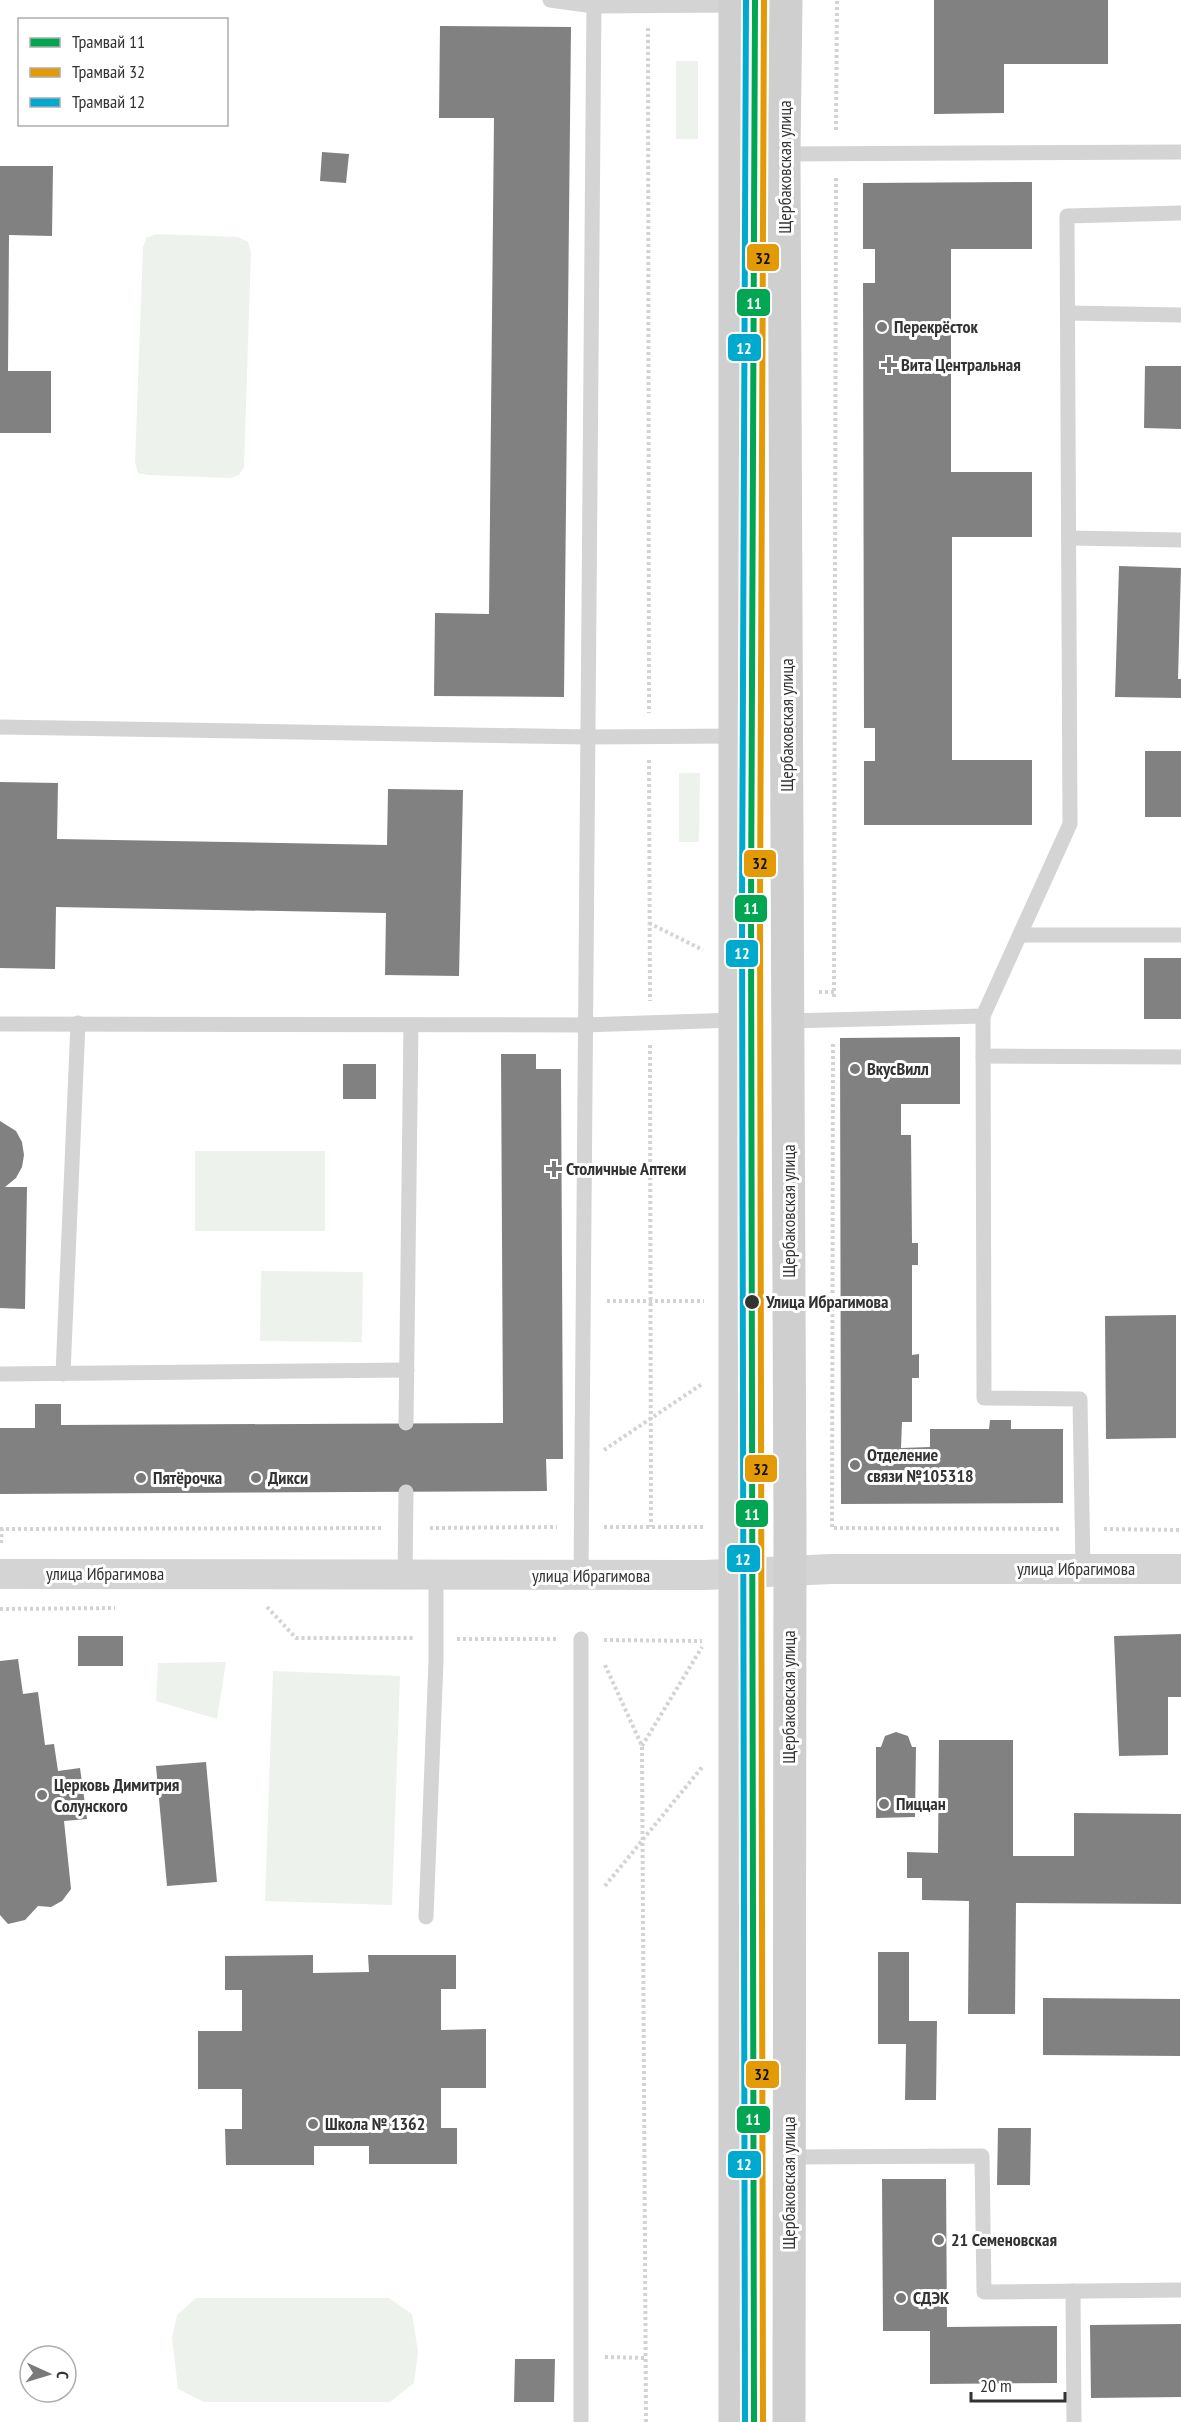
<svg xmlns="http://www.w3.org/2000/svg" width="1181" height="2422" font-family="'PT Sans Narrow',sans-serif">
	<rect width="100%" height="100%" fill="#fff"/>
	<!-- green -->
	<g fill="#eef2ec">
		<rect x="676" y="61" width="22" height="78"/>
		<path d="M157,234L238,237L248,242L251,252L244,467L239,475L230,478L148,475L138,473L135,462L143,247L146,238Z"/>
		<path d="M679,773H700L699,842H679Z"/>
		<rect x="195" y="1151" width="130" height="80"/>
		<path d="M261,1271L363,1272L362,1342L260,1341Z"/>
		<path d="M226,1662L217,1719L156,1701L158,1663Z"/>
		<path d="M273,1671L400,1676L392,1905L265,1901Z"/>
		<path d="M196,2298H389L412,2314L418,2351L414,2383L390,2402H204L178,2389L172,2338L177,2315Z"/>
	</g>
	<!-- building -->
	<g fill="#818181">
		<path d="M934,0H1108V64H1004V113L934,114Z"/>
		<path d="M440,26L571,27L564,697L434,696L435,613L489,614L494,118H439Z"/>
		<path d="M322,152L349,154L346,183L320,181Z"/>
		<path d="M0,166H53L52,236L9,235L8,371H51V433H0Z"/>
		<path d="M1032,182V249H951V472H1032V537H952V760H1032V825H864V761H875V728H864L863,283H875V249H863V183Z"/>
		<path d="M1145,366H1181V429L1144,428Z"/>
		<path d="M1119,566L1181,568L1178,679H1181V698L1115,697Z"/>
		<rect x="1145" y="751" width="36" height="66"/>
		<path d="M0,782L58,783L57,839L387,845L388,789L463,790L459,976L385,975L386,913L56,907L55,969L0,968Z"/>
		<rect x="1144" y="958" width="37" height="61"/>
		<path d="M960,1037V1104H901V1135H911L912,1243H918V1265H912V1355L919,1354V1378H912V1422H902L901,1448L930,1447V1429H989L990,1420H1011V1429H1063V1503L841,1504L840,1038Z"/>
		<path d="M501,1054H536V1069H561L563,1459H546L547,1491L0,1494V1428H35V1404H61V1425L503,1423Z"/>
		<rect x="343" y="1064" width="33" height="35"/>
		<path d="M0,1121L16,1131L22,1142L24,1155L22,1167L16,1178L5,1187H27L25,1309L0,1308Z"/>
		<path d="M1176,1315V1438L1106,1439L1105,1316Z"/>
		<path d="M1181,1634V1697H1168V1755L1119,1756L1114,1636Z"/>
		<rect x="78" y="1636" width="45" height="30"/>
		<path d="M18,1659L23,1694L38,1692L45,1745L54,1744L58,1771L80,1768L87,1819L64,1821L71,1889L62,1901L51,1907L38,1906L25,1920L8,1924L0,1915V1661Z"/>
		<path d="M896,1732L908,1736L912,1747H916L915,1817L876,1818V1747H881L885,1736Z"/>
		<path d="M939,1740H1013V1856H1074V1813L1181,1814V1904L1016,1903L1015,2014H968L969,1901L922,1900V1878H907V1852L938,1853Z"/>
		<path d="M206,1762L217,1882L167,1886L156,1766Z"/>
		<path d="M878,1952H909V2021H937L936,2100H905L906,2044H878Z"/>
		<path d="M313,1955V1973L369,1972L368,1955H456V1989H441V2030L486,2029V2088H441V2128H457V2164H369V2146H314V2165H226L225,2129H242V2089H198V2031H242V1990H225V1956Z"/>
		<path d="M1043,1998L1180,1999V2056L1043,2055Z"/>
		<path d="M998,2128H1031L1030,2185H997Z"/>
		<path d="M882,2179H946L947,2327L1057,2326V2383L930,2384V2331H883Z"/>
		<path d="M1181,2324V2397L1091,2398L1090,2325Z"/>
		<path d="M515,2359H555L554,2402H514Z"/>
	</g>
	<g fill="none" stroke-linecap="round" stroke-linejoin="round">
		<!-- path -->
		<g stroke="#d3d3d3" stroke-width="4" stroke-dasharray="3 3" stroke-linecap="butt">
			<path d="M648,28L649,713"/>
			<path d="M836,130L837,0"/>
			<path d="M649,760L650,1001"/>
			<path d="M649,923L703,950"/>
			<path d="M819,992H834"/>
			<path d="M834,997L836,177"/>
			<path d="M833,1044L832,1528L1060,1529"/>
			<path d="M650,1045L651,1527"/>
			<path d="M607,1301H704"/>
			<path d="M604,1450L702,1384"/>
			<path d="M604,1527H704"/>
			<path d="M430,1528L557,1527"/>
			<path d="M0,1529L383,1528"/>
			<path d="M1104,1529L1181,1530"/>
			<path d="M1,1543L2,1529"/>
			<path d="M267,1607L296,1638H414"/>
			<path d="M0,1609L115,1608"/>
			<path d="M457,1639H558"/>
			<path d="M604,1640L702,1641"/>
			<path d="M605,1665L642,1746L646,2422"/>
			<path d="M642,1746L702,1647"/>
			<path d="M605,1886L703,1766"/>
			<path d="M605,2357L646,2358"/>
		</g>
		<!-- lane -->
		<g stroke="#d4d4d4" stroke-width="15">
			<path d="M550,0L594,6L735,5"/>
			<path d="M784,154L1181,152"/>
			<path d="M1068,313L1181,315"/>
			<path d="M1069,538L1181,540"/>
			<path d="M0,727L589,737L736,736"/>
			<path d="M1020,935H1181"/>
			<path d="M983,1016L1070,824L1067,216L1181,213"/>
			<path d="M788,1021L983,1016L984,1398L1080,1399L1083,1569"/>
			<path d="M0,1024L583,1025L736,1020"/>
			<path d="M983,1056L1181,1057"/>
			<path d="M0,1374L407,1370"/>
			<path d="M63,1374L78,1023"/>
			<path d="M406,1423L411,1025"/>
			<path d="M405,1576L406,1492"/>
			<path d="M581,1576C583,1050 591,525 594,0"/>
			<path d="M426,1917L436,1661V1576"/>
			<path d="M789,2157L982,2156L984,2292L1181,2290"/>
			<path d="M1073,2291L1074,2422"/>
			<path d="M581,2422V1639"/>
		</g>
		<!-- street -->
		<path stroke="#d4d4d4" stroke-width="30" d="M0,1574L705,1575L831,1569H1181"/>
		<!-- secondary -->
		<g stroke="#cfcfcf" stroke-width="33">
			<path d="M735,0V2422"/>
			<path d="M786,0L784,154L790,1527L789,2422"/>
		</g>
		<defs>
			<path id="tram-1" d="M754,2422L751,908L755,0"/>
			<path id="tram-2" d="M763,2422L760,908L764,0"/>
			<path id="tram-3" d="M745,2422L742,908L746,0"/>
		</defs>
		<!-- tram-1 casing -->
		<use href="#tram-1" stroke="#fff" stroke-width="10"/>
		<!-- tram-2 casing -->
		<use href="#tram-2" stroke="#fff" stroke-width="10"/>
		<!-- tram-3 casing -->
		<use href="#tram-3" stroke="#fff" stroke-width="10"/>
		<!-- tram-1 -->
		<use href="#tram-1" stroke="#00a651" stroke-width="6"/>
		<!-- tram-2 -->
		<use href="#tram-2" stroke="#e39a05" stroke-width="6"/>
		<!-- tram-3 -->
		<use href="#tram-3" stroke="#00a9ce" stroke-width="6"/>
	</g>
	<!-- markers -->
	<g fill="#7a7a7a" stroke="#fff" stroke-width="2">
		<circle cx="882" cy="327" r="6"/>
		<path d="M886 356h6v6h6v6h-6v6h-6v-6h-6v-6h6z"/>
		<circle cx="855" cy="1069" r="6"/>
		<path d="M551 1160h6v6h6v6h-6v6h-6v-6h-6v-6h6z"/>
		<circle cx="855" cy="1465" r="6"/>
		<circle cx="141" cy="1478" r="6"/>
		<circle cx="256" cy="1478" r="6"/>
		<circle cx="42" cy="1795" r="6"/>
		<circle cx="884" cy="1804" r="6"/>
		<circle cx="313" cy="2124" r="6"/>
		<circle cx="939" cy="2240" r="6"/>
		<circle cx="901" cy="2298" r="6"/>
	</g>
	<circle fill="#333" stroke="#fff" stroke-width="2" cx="752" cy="1302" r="8"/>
	<g text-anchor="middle" stroke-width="6" stroke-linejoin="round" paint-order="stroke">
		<!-- street labels -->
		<g font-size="18" fill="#333" stroke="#fff">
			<text transform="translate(785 167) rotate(-90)" y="6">Щербаковская улица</text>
			<text transform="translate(787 725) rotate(-90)" y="6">Щербаковская улица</text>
			<text transform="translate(789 1211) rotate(-90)" y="6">Щербаковская улица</text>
			<text x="1076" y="1575">улица Ибрагимова</text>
			<text x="105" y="1580">улица Ибрагимова</text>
			<text x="591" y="1582">улица Ибрагимова</text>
			<text transform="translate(789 1697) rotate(-90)" y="6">Щербаковская улица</text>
			<text transform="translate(789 2183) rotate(-90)" y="6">Щербаковская улица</text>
		</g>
		<!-- poi labels -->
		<g font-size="18" font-weight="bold" fill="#333" stroke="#fff" text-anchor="start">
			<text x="894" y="333">Перекрёсток</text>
			<text x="901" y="371">Вита Центральная</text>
			<text x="867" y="1075">ВкусВилл</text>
			<text x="566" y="1175">Столичные Аптеки</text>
			<text x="867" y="1461">Отделение<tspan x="867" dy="21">связи №105318</tspan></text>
			<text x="153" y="1484">Пятёрочка</text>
			<text x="268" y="1484">Дикси</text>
			<text x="54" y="1791">Церковь Димитрия<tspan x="54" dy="21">Солунского</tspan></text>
			<text x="896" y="1810">Пиццан</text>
			<text x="325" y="2130">Школа № 1362</text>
			<text x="951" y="2246">21 Семеновская</text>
			<text x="913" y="2304">СДЭК</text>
		</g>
		<!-- stop labels -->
		<g font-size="18" font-weight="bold" fill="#333" stroke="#fff" text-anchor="start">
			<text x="766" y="1308">Улица Ибрагимова</text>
		</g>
	</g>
	<g stroke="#fff" stroke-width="2">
		<rect x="746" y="243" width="34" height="29" rx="6" fill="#e39a05"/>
		<rect x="736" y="288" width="35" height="29" rx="6" fill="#00a651"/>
		<rect x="727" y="333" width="35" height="29" rx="6" fill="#00a9ce"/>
		<rect x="743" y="849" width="34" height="29" rx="6" fill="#e39a05"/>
		<rect x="734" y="894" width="34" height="29" rx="6" fill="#00a651"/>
		<rect x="725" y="939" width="34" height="29" rx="6" fill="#00a9ce"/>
		<rect x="744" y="1454" width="34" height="29" rx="6" fill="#e39a05"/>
		<rect x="735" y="1499" width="34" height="29" rx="6" fill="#00a651"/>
		<rect x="726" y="1544" width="35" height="29" rx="6" fill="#00a9ce"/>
		<rect x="745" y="2060" width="35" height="29" rx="6" fill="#e39a05"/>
		<rect x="736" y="2105" width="35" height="29" rx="6" fill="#00a651"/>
		<rect x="727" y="2150" width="35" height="29" rx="6" fill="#00a9ce"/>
	</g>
	<g font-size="16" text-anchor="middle" font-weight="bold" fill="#fff">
		<text x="754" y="309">11</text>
		<text x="744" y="354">12</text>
		<text x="751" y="914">11</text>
		<text x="742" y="959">12</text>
		<text x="752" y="1520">11</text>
		<text x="743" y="1565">12</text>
		<text x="753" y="2125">11</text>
		<text x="744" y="2170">12</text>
	</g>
	<g font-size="16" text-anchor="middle" font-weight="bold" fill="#111">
		<text x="763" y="264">32</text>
		<text x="760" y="869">32</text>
		<text x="761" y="1475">32</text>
		<text x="762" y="2080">32</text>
	</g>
	<!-- legend -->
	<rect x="18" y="18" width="210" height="108" fill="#ffffff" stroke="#adadad" stroke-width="1.5"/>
	<rect x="30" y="38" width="30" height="9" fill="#00a651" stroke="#adadad" stroke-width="1.5"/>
	<text x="72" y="48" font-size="18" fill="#333333">Трамвай 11</text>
	<rect x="30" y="68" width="30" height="9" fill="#e39a05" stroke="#adadad" stroke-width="1.5"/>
	<text x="72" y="78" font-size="18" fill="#333333">Трамвай 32</text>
	<rect x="30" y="98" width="30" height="9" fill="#00a9ce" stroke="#adadad" stroke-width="1.5"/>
	<text x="72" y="108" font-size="18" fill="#333333">Трамвай 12</text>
	<!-- north arrow -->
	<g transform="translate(48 2374) rotate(94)"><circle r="28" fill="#ffffff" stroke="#adadad" stroke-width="1.5"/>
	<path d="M0-4.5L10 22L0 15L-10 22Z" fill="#7a7a7a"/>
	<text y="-9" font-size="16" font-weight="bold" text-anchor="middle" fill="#333333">С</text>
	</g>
	<!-- scale -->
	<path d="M971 2392v9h94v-9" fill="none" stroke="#333333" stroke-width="3"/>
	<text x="980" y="2392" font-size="18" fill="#333333" stroke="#ffffff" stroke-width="4.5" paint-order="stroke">20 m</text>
</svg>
